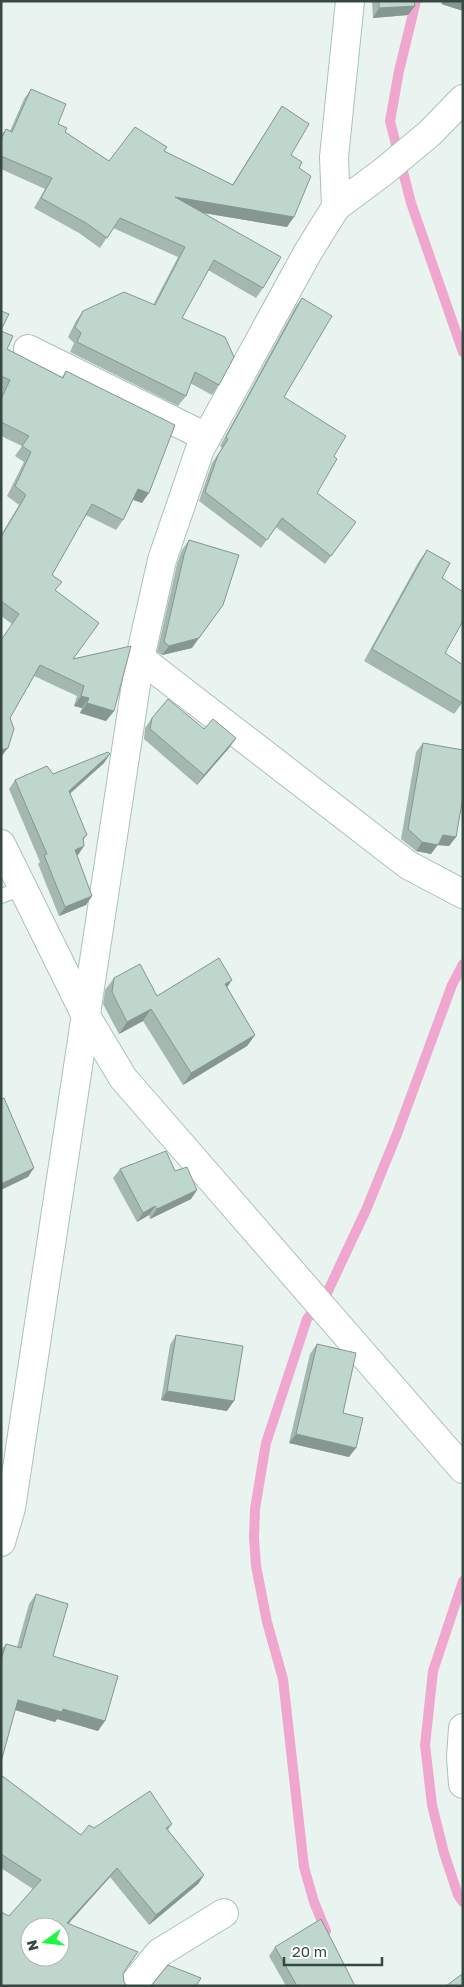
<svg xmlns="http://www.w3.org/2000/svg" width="464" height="1987" font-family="'Golos Text',sans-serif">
	<rect width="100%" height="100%" fill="#e9f4f1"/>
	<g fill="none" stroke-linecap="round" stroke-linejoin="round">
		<!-- stream -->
		<g stroke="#efa7d0" stroke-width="10">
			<path d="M416,1L399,71L390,121L411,203L463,352"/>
			<path d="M463,1581L433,1671L425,1745L432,1805L444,1853L458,1895L463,1902"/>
			<path d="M326,1931L314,1902L304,1867L283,1679L267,1622L256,1566L254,1538L255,1509L266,1443L307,1319L327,1293L366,1210L397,1134L452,985L463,964"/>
		</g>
		<defs>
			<path id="service" d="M1,896L23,888"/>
			<g id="minor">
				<path d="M336,207L334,157L350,1"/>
				<path d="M28,349L206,437"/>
				<path d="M140,658L408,865L463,894"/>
				<path d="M1,844L86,1016L123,1078L463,1469"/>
				<path d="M1,1542L11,1508L140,658L162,560L200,449L308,252L336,207L383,172L430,133L463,99"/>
				<path d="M463,1728L461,1757L463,1784"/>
				<path d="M132,1986L159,1953L224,1913"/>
			</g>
		</defs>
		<!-- service casing -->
		<use href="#service" stroke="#acc0b9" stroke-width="16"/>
		<!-- minor casing -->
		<use href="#minor" stroke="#acc0b9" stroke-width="30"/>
		<!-- service -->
		<use href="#service" stroke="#fff" stroke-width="14"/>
		<!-- minor -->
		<use href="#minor" stroke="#fff" stroke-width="28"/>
	</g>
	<!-- wall -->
	<g fill="#a4b8b0">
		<path d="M372,1H414L415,6L408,15L373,18Z"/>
		<path d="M31,89L58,124L65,132L109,161L164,151L232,185L282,106L291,155L299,168L287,227L203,213L263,288L256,298L208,270L182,318L219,385L212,395L190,383L186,396L178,406L70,352L74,343L68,337L76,321L83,311L153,305L178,257L113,228L100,248L79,233L34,208L45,189L1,169V135L6,129L10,131L24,99Z"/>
		<path d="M302,298L284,397L334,456L317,493L350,531L325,564L276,527L261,548L199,501L212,463L222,448L220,446L296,306Z"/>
		<path d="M1,331L7,349L62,377L66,371L142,503L133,500L123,520L116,530L86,515L52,575L55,591L73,658L114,711L106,721L80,713L82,708L74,706L77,696L34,676L10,718L8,748L12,624L1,616V535L19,505L7,496L24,462L15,456L22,446L1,436V394L3,390L1,389Z"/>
		<path d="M189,540L192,648L162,655L157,652L177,564L182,550Z"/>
		<path d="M427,550L442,578L445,653L463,702L454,714L364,661L419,561Z"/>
		<path d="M152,718L204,729L236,738L229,748L197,785L144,739L145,728Z"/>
		<path d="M423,743L456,837L449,846L438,845L431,854L416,851L401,839L416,752Z"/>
		<path d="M104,763L70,794L87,835L83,840L78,855L77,856L92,896L86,905L59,916L38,864L40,862L9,789L15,780L53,774Z"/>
		<path d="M114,978L157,996L227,987L255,1035L247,1046L183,1085L143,1021L119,1034L103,1004L105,990Z"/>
		<path d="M120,1169L175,1171L197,1190L191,1199L150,1219L149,1215L137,1222L113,1178Z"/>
		<path d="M176,1335L227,1411L161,1400L170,1345Z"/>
		<path d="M317,1344L343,1413L349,1457L289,1443L310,1354Z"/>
		<path d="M36,1594L53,1656L98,1731L57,1719L55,1722L15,1710L1,1762V1650L6,1644L17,1647L29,1604Z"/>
		<path d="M1,1775L81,1835L94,1828L172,1824L168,1830L204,1875L198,1884L149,1925L110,1877L68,1924L132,1962L125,1969L123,1974L124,1982L9,1916L33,1889L1,1868Z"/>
		<path d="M275,1947L355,1986H286L269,1956Z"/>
	</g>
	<!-- shaded-wall -->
	<g fill="#869690">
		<path d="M443,1H463V11L441,4Z"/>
		<path d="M415,6L408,15L373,18L379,8Z"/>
		<path d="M175,197L294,217L287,227L168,207Z"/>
		<path d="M138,489L149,493L142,503L131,499Z"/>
		<path d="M216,614L192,648L162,655L169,646Z"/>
		<path d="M81,696L89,698L82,708L74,706Z"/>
		<path d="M87,703L114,711L106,721L80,713Z"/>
		<path d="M236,738L229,748L197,785L204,775Z"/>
		<path d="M8,748L1,757V750Z"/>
		<path d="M110,754L104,763L62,800L69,791Z"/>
		<path d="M443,835L456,837L449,846L437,845L431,854L416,851L422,842Z"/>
		<path d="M84,846L78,855L68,859L75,850Z"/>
		<path d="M92,896L86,905L59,916L65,907Z"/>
		<path d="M232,980L224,992L225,984Z"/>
		<path d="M151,1009L143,1021L119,1034L127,1022Z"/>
		<path d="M255,1035L247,1046L183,1085L191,1073Z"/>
		<path d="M34,1168L28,1177L1,1190V1184Z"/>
		<path d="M197,1190L191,1199L150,1219L157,1209Z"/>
		<path d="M155,1206L149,1215L137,1222L143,1213Z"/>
		<path d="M167,1391L234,1401L227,1411L161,1400Z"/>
		<path d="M296,1434L356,1448L349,1457L289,1443Z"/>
		<path d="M18,1700L63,1709L105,1721L98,1731L57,1719L55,1722L12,1709Z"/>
		<path d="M117,1868L110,1877L60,1933L67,1923Z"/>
		<path d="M204,1875L198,1884L149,1925L156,1915Z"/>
	</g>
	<!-- building -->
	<g fill="#bfd6cd" stroke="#869690" fill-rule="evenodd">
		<path d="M379,1H414L415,6L379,8Z"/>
		<path d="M31,89L66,104L58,124L67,128L65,132L109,161L135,127L167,147L164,151L233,185L282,106L309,124L291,155L302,162L299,168L311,176L294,217L175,197L281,257L263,288L214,260L182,318L225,337L234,357L219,385L195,372L186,396L77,342L81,333L75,327L83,311L124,292L155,305L185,247L120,218L107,238L86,223L41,198L52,178L1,156V139L6,129L12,132Z"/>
		<path d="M302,298L332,316L284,397L346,436L334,456L337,459L317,493L356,522L331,556L282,518L267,540L205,492L218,455L228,439L226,437Z"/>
		<path d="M1,311L9,314L1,330Z"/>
		<path d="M1,331L13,336L7,349L63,378L66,371L175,425L149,493L138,489L123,520L92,504L52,575L62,582L55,590L99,623L73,659L131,646L114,711L87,703L89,698L81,696L84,686L40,665L10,718L14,729L8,748L1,750V640L19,614L1,601V537L26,495L15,486L31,452L22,446L29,436L1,422V399L10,380L1,376Z"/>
		<path d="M189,540L239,555L223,605L199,638L169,646L164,642L184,555Z"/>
		<path d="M427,550L450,563L442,578L463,592V621L445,653L463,665V702L462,703L372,649Z"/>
		<path d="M168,699L204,729L213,719L236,738L204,775L150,729L152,718Z"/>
		<path d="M423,743L463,750V797L456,837L443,835L438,845L422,842L408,829Z"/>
		<path d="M108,752L110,754L69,791L87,835L83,838L84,846L75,850L92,896L65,907L44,855L47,854L15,780L47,766L53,774Z"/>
		<path d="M219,958L232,980L225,984L255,1035L191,1073L151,1009L127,1022L112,992L114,978L140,964L157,996Z"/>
		<path d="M4,1098L34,1168L1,1184V1099Z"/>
		<path d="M166,1151L175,1171L187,1167L197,1190L157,1209L155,1206L143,1213L120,1169Z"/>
		<path d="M176,1335L243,1346L234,1401L167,1391Z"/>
		<path d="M317,1344L356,1353L343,1413L363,1418L356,1448L296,1434Z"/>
		<path d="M36,1594L68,1604L53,1656L118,1676L105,1721L63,1709L62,1712L18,1700L1,1762V1660L6,1644L21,1648Z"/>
		<path d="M1,1775L81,1835L89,1825L94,1828L150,1791L172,1824L166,1828L204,1875L156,1915L117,1868L67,1923L138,1952L127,1967L123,1974L124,1982L127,1986H1V1912L9,1916L41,1880L1,1854ZM30,1927H60V1957H30Z"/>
		<path d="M321,1919L355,1986H297L275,1947Z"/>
		<path d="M168,1965L201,1978L196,1986H151Z"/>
		<path d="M462,1974L463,1986H446Z"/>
	</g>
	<!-- border -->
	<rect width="464" height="1987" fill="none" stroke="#374842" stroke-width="5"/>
	<!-- north arrow -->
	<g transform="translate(45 1942) rotate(255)"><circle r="24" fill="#ffffff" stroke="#afb6b3"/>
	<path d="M0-4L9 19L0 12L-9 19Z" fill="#20f543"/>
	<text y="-8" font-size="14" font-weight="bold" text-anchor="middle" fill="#374842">N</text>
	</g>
	<!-- scale -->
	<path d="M284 1957v8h98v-8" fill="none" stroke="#374842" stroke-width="2.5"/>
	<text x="292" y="1957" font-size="15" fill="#374842" stroke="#ffffff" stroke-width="4" paint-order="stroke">20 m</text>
</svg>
